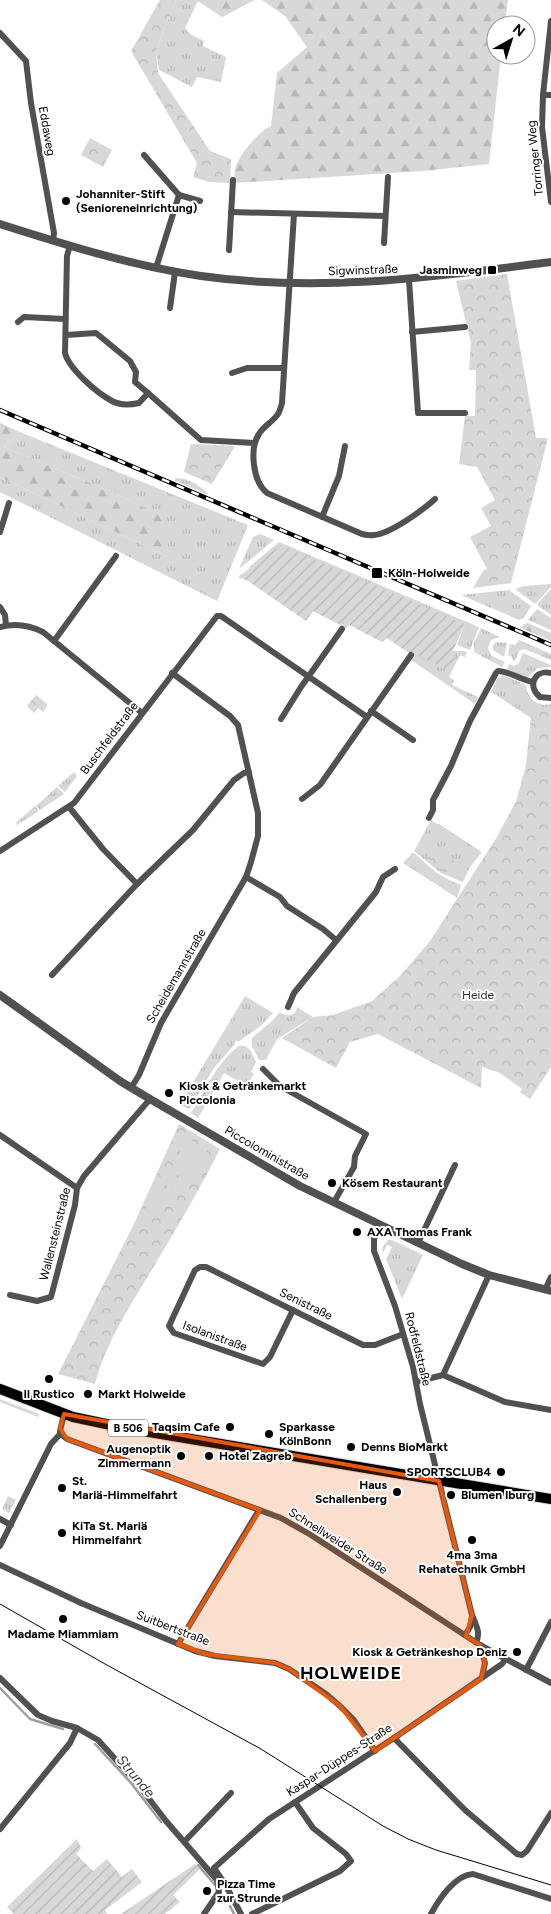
<svg xmlns="http://www.w3.org/2000/svg" width="551" height="1914" font-family="Figtree,sans-serif">
	<defs>
		<pattern id="grass-tufts" width="24" height="20" patternUnits="userSpaceOnUse" patternTransform="scale(1.25)"><rect width="24" height="20" fill="#d8d8d8"/><path d="M3 7l-1-3M5 7V3M7 7l1-3M15 17l-1-3M17 17v-4M19 17l1-3" fill="none" stroke="#b8b8b8"/></pattern>
		<pattern id="forest-firs" width="22" height="20" patternUnits="userSpaceOnUse" patternTransform="scale(1.25)"><rect width="22" height="20" fill="#d8d8d8"/><path d="M5 1l3.5 6h-7zM16 11l3.5 6h-7z" fill="#b8b8b8"/></pattern>
		<pattern id="park-crowns" width="20" height="18" patternUnits="userSpaceOnUse" patternTransform="scale(1.25)"><rect width="20" height="18" fill="#d8d8d8"/><path d="M2 6a3 3 0 1 1 6 0M12 15a3 3 0 1 1 6 0" fill="none" stroke="#b8b8b8"/></pattern>
		<pattern id="garden-furrows" width="10" height="10" patternUnits="userSpaceOnUse" patternTransform="scale(1.25)"><rect width="10" height="10" fill="#d8d8d8"/><path d="M-1 1l2-2M0 10L10 0M9 11l2-2" fill="none" stroke="#b8b8b8"/></pattern>
	</defs>
	<rect width="100%" height="100%" fill="#fff"/>
	<!-- grass -->
	<g fill="url(#grass-tufts)">
		<path d="M176,0H254L222,17L198,1L185,28L190,34L204,41L203,46L226,57L221,82L197,77L192,87L159,70L156,51Z"/>
		<path d="M20,432L248,525L217,601L0,492V477L168,557L166,519L114,493L4,447Z"/>
		<path d="M175,478C188,477 201,486 209,495L175,481Z"/>
		<path d="M260,534L274,540L239,569L253,537Z"/>
		<path d="M279,542L479,627L470,650L457,645L465,624L264,563L248,568Z"/>
		<path d="M551,584V587L535,604L515,589L524,586Z"/>
		<path d="M551,589V615L538,606V603Z"/>
		<path d="M509,590L531,606L524,618L519,620L461,595Z"/>
		<path d="M537,609L551,618V630L528,620Z"/>
		<path d="M481,628L500,637L491,640L488,648L492,656L505,662L502,667L474,652V643Z"/>
		<path d="M519,640L551,654V660L524,649L519,651L515,661H513L512,657L508,655L510,644L515,645Z"/>
		<path d="M496,642L507,643L504,657L493,650V645Z"/>
		<path d="M453,651H464L467,652L465,657L460,655L449,677L454,680L452,685L478,697L481,692L475,704L411,660L415,653H452Z"/>
		<path d="M523,653L551,665V667L538,668L528,677H522L507,669L509,664L514,666L519,663Z"/>
		<path d="M503,675L526,685C527,699 537,707 551,704V714L521,795L504,823L516,802L526,766L531,718L491,692L497,679Z"/>
		<path d="M107,743L110,744L90,769L82,771L79,768Z"/>
		<path d="M74,772L77,776L65,792L58,786Z"/>
		<path d="M57,787L64,794L40,810L36,806Z"/>
		<path d="M35,806L39,811L17,825L16,823Z"/>
		<path d="M431,820L437,824H439L482,852L470,867L463,882L441,873L414,851Z"/>
		<path d="M412,853H414C432,869 438,876 461,885L457,898L403,863Z"/>
		<path d="M245,996L273,1013L262,1025L238,1042L237,1040L234,1043L235,1044L214,1068L189,1109L180,1104Z"/>
		<path d="M297,1007L313,1017L277,1039L266,1060H259L252,1046V1038L272,1021L280,1012C287,1017 295,1017 297,1007Z"/>
		<path d="M239,1046C250,1044 252,1054 256,1062L251,1072L254,1074L247,1086L224,1073L198,1118L191,1113C205,1091 217,1062 239,1046Z"/>
		<path d="M388,1240H392L423,1255L402,1299L386,1259L392,1247L387,1245L383,1253L382,1248Z"/>
		<path d="M0,1399L39,1414L38,1417L0,1402Z"/>
		<path d="M8,1496L16,1500L9,1513L2,1509Z"/>
	</g>
	<!-- forest -->
	<g fill="url(#forest-firs)">
		<path d="M201,0H254L222,17L198,1Z"/>
		<path d="M262,0H508L505,25H496V55H501L489,164L423,171L234,183C235,177 234,171 236,166C240,154 259,131 271,126L277,73L307,47L285,16Z"/>
		<path d="M0,423L20,432L4,447L114,493L167,519L168,557L0,477Z"/>
		<path d="M528,623L551,633V641L521,628L524,624Z"/>
	</g>
	<!-- park -->
	<g fill="url(#park-crowns)">
		<path d="M160,0H176L156,51L158,73L210,151L231,159L230,183L209,182L193,177L197,163L131,51Z"/>
		<path d="M90,138L112,150L103,167L81,155Z"/>
		<path d="M507,274L536,438H548L511,583L473,588L483,571L487,569L470,537L491,526L481,508L495,500L477,467L459,464L465,416H475L476,370H469L471,343L456,281Z"/>
		<path d="M191,444L235,446L212,484L184,472Z"/>
		<path d="M36,695L47,704V706L43,712L38,708L34,713L27,706Z"/>
		<path d="M551,706V1067L530,1099L520,1092L522,1089L500,1073L482,1067L481,1088L378,1034L350,1042L336,1068L282,1038L313,1017L333,1015L372,1001L401,975L430,941L495,840L516,802L526,766L531,718L538,708Z"/>
		<path d="M434,853L438,856L464,863L466,868L464,873L460,876H457C447,871 430,867 429,855Z"/>
		<path d="M179,1124L220,1149C199,1191 175,1231 151,1271C129,1308 106,1342 95,1384L58,1374L135,1222Z"/>
	</g>
	<!-- garden -->
	<g fill="url(#garden-furrows)">
		<path d="M281,545L465,624L452,653L455,659L450,672L415,654L413,656L387,638L382,642L349,625L346,628L313,611L306,621L248,581L238,577Z"/>
		<path d="M77,1839L81,1848L76,1854L93,1871L107,1859L122,1877L132,1869L142,1882L105,1910L107,1914H14L7,1907Z"/>
		<path d="M195,1864L200,1869L173,1895L180,1902L165,1914H121Z"/>
	</g>
	<!-- pitch -->
	<g fill="#d8d8d8">
		<path d="M187,1138L208,1149L191,1182L170,1171Z"/>
		<path d="M170,1175L179,1180L175,1190L165,1185Z"/>
		<path d="M157,1185L173,1193L160,1218L145,1210Z"/>
	</g>
	<g fill="none" stroke-linecap="round" stroke-linejoin="round">
		<!-- stream -->
		<g stroke="#9f9f9f" stroke-width="2.5">
			<path d="M0,1688L30,1719L63,1729"/>
			<path d="M95,1744L131,1783L161,1822"/>
			<path d="M198,1865L215,1885"/>
			<path d="M230,1906L234,1914"/>
		</g>
		<defs>
			<path id="primary" d="M0,1389L73,1417L125,1428L551,1499"/>
		</defs>
		<!-- primary casing -->
		<use href="#primary" stroke="#dbdbdb" stroke-width="12"/>
		<!-- minor -->
		<g stroke="#515151" stroke-width="6">
			<path d="M551,21L543,95L542,127L551,202"/>
			<path d="M0,33L26,61L31,103L54,233L53,241"/>
			<path d="M543,95H551"/>
			<path d="M144,155L179,195L156,268"/>
			<path d="M179,195L200,201"/>
			<path d="M231,212L385,216"/>
			<path d="M294,214L282,403C281,406 280,411 278,414C273,422 263,426 259,434C249,449 253,482 267,493L362,534C366,535 370,536 374,535C390,534 423,510 435,499"/>
			<path d="M384,243L388,177"/>
			<path d="M70,245L67,256L65,353C69,369 97,393 112,401C121,406 130,405 139,403L148,393L201,440L254,443"/>
			<path d="M229,250L233,180"/>
			<path d="M409,280L418,413H465"/>
			<path d="M170,308L175,272"/>
			<path d="M18,322L24,317L65,319"/>
			<path d="M412,332L465,327"/>
			<path d="M66,335L96,333L130,361L136,372L135,382L148,393"/>
			<path d="M232,373L247,368H284"/>
			<path d="M322,517L339,476L345,446"/>
			<path d="M0,532L9,503"/>
			<path d="M0,607L5,615L6,625"/>
			<path d="M0,627C15,623 29,625 43,632L142,713"/>
			<path d="M54,641L116,556"/>
			<path d="M551,673C534,669 527,687 540,697L551,698"/>
			<path d="M371,711L413,740"/>
			<path d="M281,719L301,687L342,629"/>
			<path d="M302,799L320,785L411,655"/>
			<path d="M69,807L103,849L137,884"/>
			<path d="M429,818L433,810V800L451,766L470,721L496,673L498,671C509,671 521,680 533,682"/>
			<path d="M0,851L74,803L217,616H221L367,717"/>
			<path d="M246,877L280,897L287,906L323,929L336,940"/>
			<path d="M52,975L137,884L193,830L234,780L244,773L249,772"/>
			<path d="M288,1007L294,993L376,892L383,877L395,869"/>
			<path d="M263,1069L280,1086L366,1134L355,1156L354,1167L334,1202"/>
			<path d="M131,1088L139,1075L161,1023L246,877L251,862L258,836V813L238,725L230,716L172,673"/>
			<path d="M0,1135L77,1188"/>
			<path d="M380,1225L374,1239V1251L395,1306L413,1367L420,1404L472,1615C476,1625 481,1633 476,1642"/>
			<path d="M418,1243L455,1165"/>
			<path d="M545,1290L551,1277"/>
			<path d="M10,1295L37,1301L51,1297L75,1205L77,1188L84,1176L150,1099"/>
			<path d="M293,1310L270,1357L263,1364L174,1333L169,1326L195,1270L200,1267H206L363,1345H375L403,1334"/>
			<path d="M443,1375L489,1275"/>
			<path d="M416,1382L443,1375L505,1402L551,1410"/>
			<path d="M64,1414L60,1431L62,1435L67,1439L281,1518L311,1535L480,1645L551,1683"/>
			<path d="M0,1519L11,1525"/>
			<path d="M0,1546L51,1444L61,1433"/>
			<path d="M0,1565L81,1603L195,1651L215,1656L275,1663L289,1669L326,1694L340,1706L353,1719L375,1751"/>
			<path d="M465,1635L470,1627L472,1616"/>
			<path d="M178,1644L259,1510"/>
			<path d="M480,1645L485,1663L482,1677"/>
			<path d="M526,1670L551,1622"/>
			<path d="M0,1678L38,1715L52,1721L77,1728L98,1740L137,1783L166,1821L217,1880L219,1892L204,1914"/>
			<path d="M394,1738L465,1810L517,1854L522,1855L527,1851L551,1813"/>
			<path d="M0,1829L70,1743L77,1728"/>
			<path d="M185,1841L231,1793"/>
			<path d="M241,1914L225,1884L214,1868L269,1819L394,1738L502,1664L505,1660"/>
			<path d="M252,1914L340,1871L351,1861L346,1854L313,1828L295,1802"/>
			<path d="M431,1914C439,1899 455,1875 473,1874L551,1899"/>
		</g>
		<!-- tertiary -->
		<g stroke="#515151" stroke-width="8">
			<path d="M0,224C66,245 133,266 201,276C320,293 433,277 551,262"/>
			<path d="M0,995L120,1081L150,1099L300,1186L462,1264L489,1275L551,1291"/>
		</g>
		<!-- primary -->
		<use href="#primary" stroke="#000" stroke-width="10"/>
		<!-- tram -->
		<path stroke="#000" stroke-width="1" d="M0,1604L105,1664L261,1749L383,1826L408,1839L436,1850L551,1885"/>
		<defs>
			<path id="rail" d="M0,410L551,645"/>
		</defs>
		<!-- rail casing -->
		<use href="#rail" stroke="#000" stroke-width="4.5"/>
		<!-- rail -->
		<use href="#rail" stroke="#fff" stroke-width="2.5" stroke-dasharray="8" stroke-linecap="butt"/>
	</g>
	<!-- marked area -->
	<path fill="#e8590c" fill-opacity="0.2" stroke="#e8590c" stroke-width="4" stroke-linejoin="round" d="M64,1414L439,1481L472,1615L466,1636L480,1645L485,1663L481,1679L375,1751L340,1706L289,1669L275,1663L205,1654L178,1644L260,1510L67,1439L60,1428Z"/>
	<!-- markers -->
	<g fill="#000" stroke="#fff" stroke-width="2">
		<circle cx="66" cy="201" r="5"/>
		<rect x="487" y="265" width="10" height="10" rx="2.5"/>
		<rect x="371" y="567" width="12" height="12" rx="2.5"/>
		<circle cx="169" cy="1093" r="5"/>
		<circle cx="332" cy="1183" r="5"/>
		<circle cx="357" cy="1232" r="5"/>
		<circle cx="49" cy="1379" r="5"/>
		<circle cx="88" cy="1394" r="5"/>
		<circle cx="230" cy="1427" r="5"/>
		<circle cx="269" cy="1434" r="5"/>
		<circle cx="351" cy="1447" r="5"/>
		<circle cx="181" cy="1456" r="5"/>
		<circle cx="209" cy="1456" r="5"/>
		<circle cx="501" cy="1472" r="5"/>
		<circle cx="62" cy="1488" r="5"/>
		<circle cx="397" cy="1492" r="5"/>
		<circle cx="451" cy="1495" r="5"/>
		<circle cx="62" cy="1533" r="5"/>
		<circle cx="472" cy="1540" r="5"/>
		<circle cx="63" cy="1619" r="5"/>
		<circle cx="517" cy="1652" r="5"/>
		<circle cx="207" cy="1891" r="5"/>
	</g>
	<g text-anchor="middle" stroke-width="4" stroke-linejoin="round" paint-order="stroke">
		<!-- shield labels -->
		<rect fill="#fff" stroke="#4c4c4c" stroke-width="1" x="108" y="1419.5" width="40" height="17" rx="4"/>
		<g font-size="11" font-weight="bold" fill="#000">
			<text x="128" y="1432">B 506</text>
		</g>
		<!-- street labels -->
		<g font-size="12" fill="#000" stroke="#fff">
			<text transform="translate(47 131) rotate(80)" y="4">Eddaweg</text>
			<text transform="translate(535 158) rotate(-96)" y="4">Torringer Weg</text>
			<text transform="translate(363 270) rotate(-2)" y="4">Sigwinstraße</text>
			<text transform="translate(109 738) rotate(-53)" y="4">Buschfeldstraße</text>
			<text transform="translate(176 976) rotate(-60)" y="4">Scheidemannstraße</text>
			<text transform="translate(267 1153) rotate(30)" y="4">Piccoloministraße</text>
			<text transform="translate(55 1234) rotate(-76)" y="4">Wallensteinstraße</text>
			<text transform="translate(306 1304) rotate(26)" y="4">Senistraße</text>
			<text transform="translate(215 1336) rotate(20)" y="4">Isolanistraße</text>
			<text transform="translate(418 1349) rotate(76)" y="4">Rodfeldstraße</text>
			<text transform="translate(338 1541) rotate(32)" y="4">Schnellweider Straße</text>
			<text transform="translate(173 1628) rotate(21)" y="4">Suitbertstraße</text>
			<text transform="translate(339 1760) rotate(-33)" y="4">Kaspar-Düppes-Straße</text>
		</g>
		<!-- poi labels -->
		<g font-size="12" font-weight="bold" fill="#000" stroke="#fff" text-anchor="start">
			<text x="76" y="198">Johanniter-Stift<tspan x="76" dy="14">(Senioreneinrichtung)</tspan></text>
			<text x="482" y="274" text-anchor="end">Jasminweg</text>
			<text x="388" y="577">Köln-Holweide</text>
			<text x="179" y="1090">Kiosk &amp; Getränkemarkt<tspan x="179" dy="14">Piccolonia</tspan></text>
			<text x="342" y="1187">Kösem Restaurant</text>
			<text x="367" y="1236">AXA Thomas Frank</text>
			<text x="49" y="1398" text-anchor="middle">Il Rustico</text>
			<text x="98" y="1398">Markt Holweide</text>
			<text x="220" y="1431" text-anchor="end">Taqsim Cafe</text>
			<text x="279" y="1431">Sparkasse<tspan x="279" dy="14">KölnBonn</tspan></text>
			<text x="361" y="1451">Denns BioMarkt</text>
			<text x="171" y="1453" text-anchor="end">Augenoptik<tspan x="171" dy="14">Zimmermann</tspan></text>
			<text x="219" y="1460">Hotel Zagreb</text>
			<text x="491" y="1476" text-anchor="end">SPORTSCLUB4</text>
			<text x="72" y="1485">St.<tspan x="72" dy="14">Mariä-Himmelfahrt</tspan></text>
			<text x="387" y="1489" text-anchor="end">Haus<tspan x="387" dy="14">Schallenberg</tspan></text>
			<text x="461" y="1499">Blumen Iburg</text>
			<text x="72" y="1530">KiTa St. Mariä<tspan x="72" dy="14">Himmelfahrt</tspan></text>
			<text x="472" y="1559" text-anchor="middle">4ma 3ma<tspan x="472" dy="14">Rehatechnik GmbH</tspan></text>
			<text x="63" y="1638" text-anchor="middle">Madame Miammiam</text>
			<text x="507" y="1656" text-anchor="end">Kiosk &amp; Getränkeshop Deniz</text>
			<text x="217" y="1888">Pizza Time<tspan x="217" dy="14">zur Strunde</tspan></text>
		</g>
		<!-- park labels -->
		<g font-size="12" fill="#2f2f2f" stroke="#fff">
			<text x="478" y="999">Heide</text>
		</g>
		<!-- water labels -->
		<g font-size="14" font-style="italic" fill="#404040" stroke="#fff">
			<text transform="translate(136 1776) rotate(50)" y="5">Strunde</text>
		</g>
		<!-- district labels -->
		<g font-size="18" font-weight="bold" letter-spacing="1" fill="#000" stroke="#fff">
			<text x="351" y="1679">HOLWEIDE</text>
		</g>
	</g>
	<!-- north arrow -->
	<g transform="translate(511 40) rotate(39)"><circle r="24" fill="#ffffff" stroke="#999999"/>
	<path d="M0-4L9 19L0 12L-9 19Z" fill="#000000"/>
	<text y="-8" font-size="14" font-weight="bold" text-anchor="middle" fill="#000000">N</text>
	</g>
</svg>
